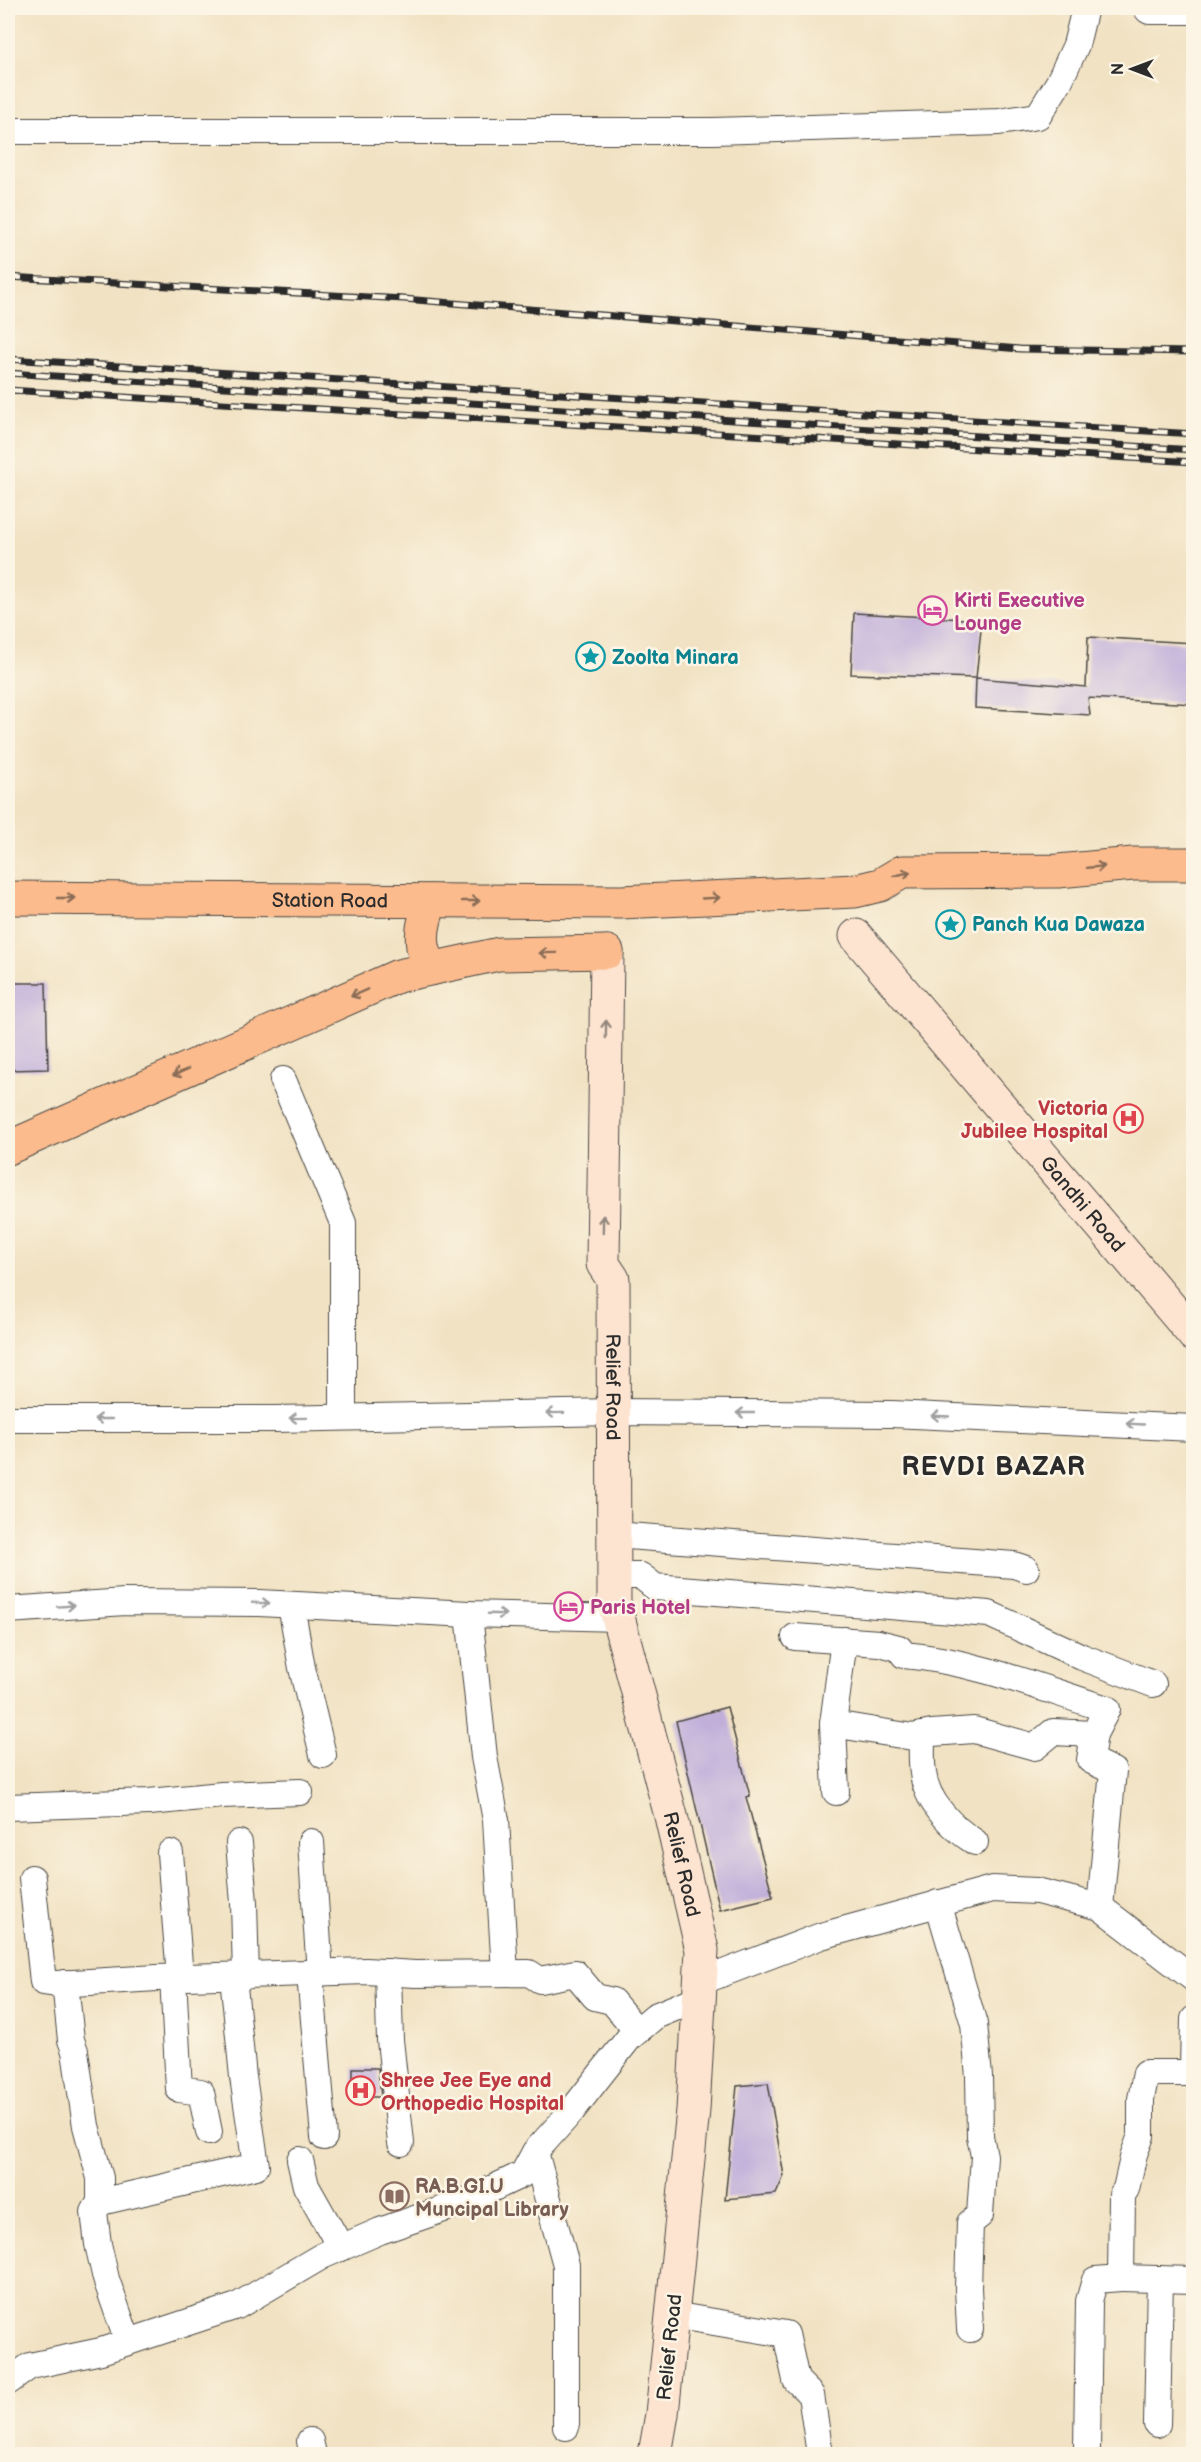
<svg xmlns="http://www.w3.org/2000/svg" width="1201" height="2462" font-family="'Balsamiq Sans',sans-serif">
	<rect width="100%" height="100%" fill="#fcf5e5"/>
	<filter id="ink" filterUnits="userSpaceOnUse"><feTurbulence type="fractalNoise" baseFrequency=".0167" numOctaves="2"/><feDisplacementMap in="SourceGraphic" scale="12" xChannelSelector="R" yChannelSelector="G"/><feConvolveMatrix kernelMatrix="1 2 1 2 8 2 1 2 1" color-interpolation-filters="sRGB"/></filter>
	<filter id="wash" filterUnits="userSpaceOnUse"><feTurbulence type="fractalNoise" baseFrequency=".008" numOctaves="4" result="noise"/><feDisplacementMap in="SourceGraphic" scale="24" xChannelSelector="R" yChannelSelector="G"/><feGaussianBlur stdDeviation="1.35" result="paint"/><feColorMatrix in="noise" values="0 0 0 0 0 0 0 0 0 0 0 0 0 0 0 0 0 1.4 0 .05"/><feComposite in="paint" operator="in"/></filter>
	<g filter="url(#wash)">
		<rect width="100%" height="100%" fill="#f1e2c3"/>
		<g id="blocks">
			<!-- building -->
			<g fill="#c1afda">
				<path d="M854,613L982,620L976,678L851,674Z"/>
				<path d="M1088,637L1194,643V704L1088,698L1090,715L975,708L976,678L1086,687Z"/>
				<path d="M8,983H46L48,1069L8,1070Z"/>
				<path d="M727,1707L750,1796L746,1797L773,1897L720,1910L676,1721Z"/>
				<path d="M353,2068H378L381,2097H353Z"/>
				<path d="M768,2083L784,2176L776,2194L725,2199L737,2086Z"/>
			</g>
		</g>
	</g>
	<g filter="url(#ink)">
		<use href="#blocks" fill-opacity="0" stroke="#494642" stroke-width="1.5"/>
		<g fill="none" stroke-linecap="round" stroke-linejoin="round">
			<defs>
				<g id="minor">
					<path d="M8,131H713L999,122L1038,116L1059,82L1076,45L1085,8"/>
					<path d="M283,1080L343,1223V1417"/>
					<path d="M8,1419H276L614,1412L892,1414L1194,1428"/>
					<path d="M614,1535L1014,1565L1026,1569"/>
					<path d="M614,1576H641L655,1587L989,1614L1082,1657L1153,1684"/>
					<path d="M291,1605L302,1668L323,1755"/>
					<path d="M8,1610L125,1602L259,1603L469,1614L618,1618"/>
					<path d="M469,1614L484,1757L496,1820L505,1973"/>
					<path d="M795,1637L879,1643L899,1648L904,1655C974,1661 1041,1688 1107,1709L1094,1734L1090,1760L1113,1771L1100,1907"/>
					<path d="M833,1724L844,1640"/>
					<path d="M922,1735C922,1748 921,1761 923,1773C926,1801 952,1828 975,1842"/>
					<path d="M836,1792L833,1724L913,1737L932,1733L974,1730L1035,1747L1053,1732L1094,1734"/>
					<path d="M8,1807L149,1802L222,1795L300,1792"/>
					<path d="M311,1842L320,1973"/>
					<path d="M239,1843L244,1903L246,1976"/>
					<path d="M170,1853L180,1977"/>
					<path d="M32,1878L43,1982L56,1984L157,1978L366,1971L415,1974L529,1973L540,1980L575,1973L595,1997L612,2001L637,2031"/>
					<path d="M938,1903L974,2024L979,2076L980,2136L984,2156L980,2215L970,2223L968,2288L970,2329"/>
					<path d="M388,1972L390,2040L401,2143"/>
					<path d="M310,1974L324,2137"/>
					<path d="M173,1977L179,2089L201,2092L209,2132"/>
					<path d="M700,1982L821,1936L992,1889L1037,1891L1100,1907L1194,1979"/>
					<path d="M65,1983L71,2040L75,2051L86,2126L100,2178V2202L94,2212L98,2244L106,2279L128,2342"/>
					<path d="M1194,2019L1193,2073H1146L1141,2099V2136L1134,2154L1126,2189L1122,2195L1121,2278L1194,2280"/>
					<path d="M535,2152L566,2265V2427"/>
					<path d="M300,2160L306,2186L341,2248"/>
					<path d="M100,2202L256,2166L243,2077L233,1976"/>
					<path d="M672,2315L786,2334L796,2380L811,2395L820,2454"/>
					<path d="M8,2382L30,2366L101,2351L237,2306L322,2256L380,2231L464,2202L523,2174L535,2152L571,2112L629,2038L655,2016L699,1998"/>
					<path d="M1157,2424L1160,2279"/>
					<path d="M310,2441L313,2454"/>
					<path d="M1087,2450L1089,2301L1095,2280L1121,2278"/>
				</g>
				<path id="tertiary" d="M1150,8H1194"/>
				<g id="secondary">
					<path id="s1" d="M856,936L1194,1335"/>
					<path id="s2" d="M607,952L603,1264L613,1279L614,1602L671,1816L702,1950L693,2110L662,2414L655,2454"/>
				</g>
				<g id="primary">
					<path id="s3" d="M8,898L621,902L855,891L880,885L902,872L1058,871L1133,864H1194"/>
					<path d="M431,901C422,923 416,950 434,968"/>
					<path d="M8,1148L398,976L499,954L607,952"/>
				</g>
			</defs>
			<!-- minor casing -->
			<use href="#minor" stroke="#494642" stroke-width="28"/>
			<!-- tertiary casing -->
			<use href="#tertiary" stroke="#494642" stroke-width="34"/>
			<!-- secondary casing -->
			<use href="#secondary" stroke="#494642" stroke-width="35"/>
			<!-- primary casing -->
			<use href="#primary" stroke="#494642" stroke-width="35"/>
			<!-- minor -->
			<use href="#minor" stroke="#fff" stroke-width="26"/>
			<!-- tertiary -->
			<use href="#tertiary" stroke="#fff" stroke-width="32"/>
			<!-- secondary -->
			<use href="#secondary" stroke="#fde4d1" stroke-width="33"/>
			<!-- primary -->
			<use href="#primary" stroke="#fbbb8d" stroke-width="33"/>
			<defs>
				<g id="rail">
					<path d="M8,277L404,299L1020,349L1194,352"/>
					<path d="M8,359L1194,434"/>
					<path d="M8,373L1194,450"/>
					<path d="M8,390L1194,462"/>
				</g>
			</defs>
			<!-- rail casing -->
			<use href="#rail" stroke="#2b2b2b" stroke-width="7"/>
			<!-- rail -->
			<use href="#rail" stroke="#fcf5e5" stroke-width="4.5" stroke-dasharray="14" stroke-linecap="butt"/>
		</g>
		<!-- one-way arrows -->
		<defs><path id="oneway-shaft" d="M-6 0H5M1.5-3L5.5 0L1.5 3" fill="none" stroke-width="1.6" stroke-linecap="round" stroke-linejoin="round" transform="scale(1.5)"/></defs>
		<g stroke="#896c57">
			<use href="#oneway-shaft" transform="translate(1096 867) rotate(-5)"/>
			<use href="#oneway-shaft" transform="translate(902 874) rotate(-13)"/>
			<use href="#oneway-shaft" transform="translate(66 898)"/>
			<use href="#oneway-shaft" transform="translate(711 898) rotate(-3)"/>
			<use href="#oneway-shaft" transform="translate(471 901)"/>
			<use href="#oneway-shaft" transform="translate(548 953) rotate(179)"/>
			<use href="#oneway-shaft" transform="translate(359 993) rotate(156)"/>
			<use href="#oneway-shaft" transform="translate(181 1072) rotate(156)"/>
		</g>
		<g stroke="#94887e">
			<use href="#oneway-shaft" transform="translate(606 1029) rotate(-89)"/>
			<use href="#oneway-shaft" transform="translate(603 1224) rotate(-89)"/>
		</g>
		<g stroke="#a0a0a0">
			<use href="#oneway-shaft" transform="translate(555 1413) rotate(179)"/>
			<use href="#oneway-shaft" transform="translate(745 1413) rotate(-180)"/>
			<use href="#oneway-shaft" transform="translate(940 1416) rotate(-177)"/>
			<use href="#oneway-shaft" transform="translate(298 1418) rotate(179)"/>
			<use href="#oneway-shaft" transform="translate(103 1419) rotate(180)"/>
			<use href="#oneway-shaft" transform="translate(1135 1424) rotate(-177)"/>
			<use href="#oneway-shaft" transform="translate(261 1603) rotate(2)"/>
			<use href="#oneway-shaft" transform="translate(66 1606) rotate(-4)"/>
			<use href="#oneway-shaft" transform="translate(497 1614) rotate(2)"/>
		</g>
	</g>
	<!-- icons -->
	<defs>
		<symbol id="hotel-ring" viewBox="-11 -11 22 22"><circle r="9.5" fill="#fcf5e5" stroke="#d1479c" stroke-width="1.5"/><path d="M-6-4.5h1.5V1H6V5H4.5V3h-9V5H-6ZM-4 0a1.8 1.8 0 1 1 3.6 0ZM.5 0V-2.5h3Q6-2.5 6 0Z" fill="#d1479c"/></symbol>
		<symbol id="sight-ring" viewBox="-11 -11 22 22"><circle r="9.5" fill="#fcf5e5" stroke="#0f9aa8" stroke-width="1.5"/><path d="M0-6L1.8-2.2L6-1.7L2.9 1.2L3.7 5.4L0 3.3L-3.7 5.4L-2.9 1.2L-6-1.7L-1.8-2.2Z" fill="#0f9aa8"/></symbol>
		<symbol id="hospital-ring" viewBox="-11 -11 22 22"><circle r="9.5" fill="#fcf5e5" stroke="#e0444e" stroke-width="1.5"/><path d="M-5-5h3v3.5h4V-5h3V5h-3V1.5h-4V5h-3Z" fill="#e0444e"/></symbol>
		<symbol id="library-ring" viewBox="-11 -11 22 22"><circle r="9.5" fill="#fcf5e5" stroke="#8d6e63" stroke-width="1.5"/><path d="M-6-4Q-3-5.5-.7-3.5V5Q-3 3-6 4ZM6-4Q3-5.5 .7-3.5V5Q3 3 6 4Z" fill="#8d6e63"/></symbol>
	</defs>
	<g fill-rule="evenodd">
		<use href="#hotel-ring" x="916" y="594" width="33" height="33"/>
		<use href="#sight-ring" x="574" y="640" width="33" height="33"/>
		<use href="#sight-ring" x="934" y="908" width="33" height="33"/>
		<use href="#hospital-ring" x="1112" y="1102" width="33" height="33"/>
		<use href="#hotel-ring" x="552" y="1590" width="33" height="33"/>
		<use href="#hospital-ring" x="344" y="2074" width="33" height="33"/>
		<use href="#library-ring" x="378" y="2180" width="33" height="33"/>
	</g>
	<g text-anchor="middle" stroke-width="5" stroke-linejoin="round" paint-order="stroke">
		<!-- hotel labels -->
		<g font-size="20" font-weight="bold" fill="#b23c85" stroke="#fcf5e5" text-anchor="start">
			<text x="954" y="607">Kirti Executive<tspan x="954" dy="23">Lounge</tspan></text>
			<text x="590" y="1614">Paris Hotel</text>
		</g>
		<!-- culture labels -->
		<g font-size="20" font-weight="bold" fill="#0d838f" stroke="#fcf5e5" text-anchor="start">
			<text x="612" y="664">Zoolta Minara</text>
			<text x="972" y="931">Panch Kua Dawaza</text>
		</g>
		<!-- street labels -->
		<g font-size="20" fill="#2b2b2b" stroke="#fcf5e5">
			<text dy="7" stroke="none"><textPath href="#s3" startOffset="322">Station Road</textPath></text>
			<text dy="7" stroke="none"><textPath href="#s1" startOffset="351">Gandhi Road</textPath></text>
			<text dy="7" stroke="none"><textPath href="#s2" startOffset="438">Relief Road</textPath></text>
			<text dy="7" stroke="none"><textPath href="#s2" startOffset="924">Relief Road</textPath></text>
			<text transform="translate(669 2347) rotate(-84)" y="7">Relief Road</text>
		</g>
		<!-- health labels -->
		<g font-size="20" font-weight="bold" fill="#be3a42" stroke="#fcf5e5" text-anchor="end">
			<text x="1108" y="1115">Victoria<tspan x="1108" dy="23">Jubilee Hospital</tspan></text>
			<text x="381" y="2087" text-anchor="start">Shree Jee Eye and<tspan x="381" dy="23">Orthopedic Hospital</tspan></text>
		</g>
		<!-- education labels -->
		<g font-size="20" font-weight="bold" fill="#785e54" stroke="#fcf5e5" text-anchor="start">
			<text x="415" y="2193">RA.B.GI.U<tspan x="415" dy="23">Muncipal Library</tspan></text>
		</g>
		<!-- district labels -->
		<g font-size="26" font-weight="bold" letter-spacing="1.5" fill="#2b2b2b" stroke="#fcf5e5">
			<text x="994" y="1475">REVDI BAZAR</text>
		</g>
	</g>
	<!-- margin -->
	<rect width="1201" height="2462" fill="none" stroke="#fcf5e5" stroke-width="30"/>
	<!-- north arrow -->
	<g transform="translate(1132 69) rotate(270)" stroke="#fcf5e5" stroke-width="4.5" paint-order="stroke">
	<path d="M0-4.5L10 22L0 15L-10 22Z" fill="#2b2b2b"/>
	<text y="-9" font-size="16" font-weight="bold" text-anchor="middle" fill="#2b2b2b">N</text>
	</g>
</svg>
